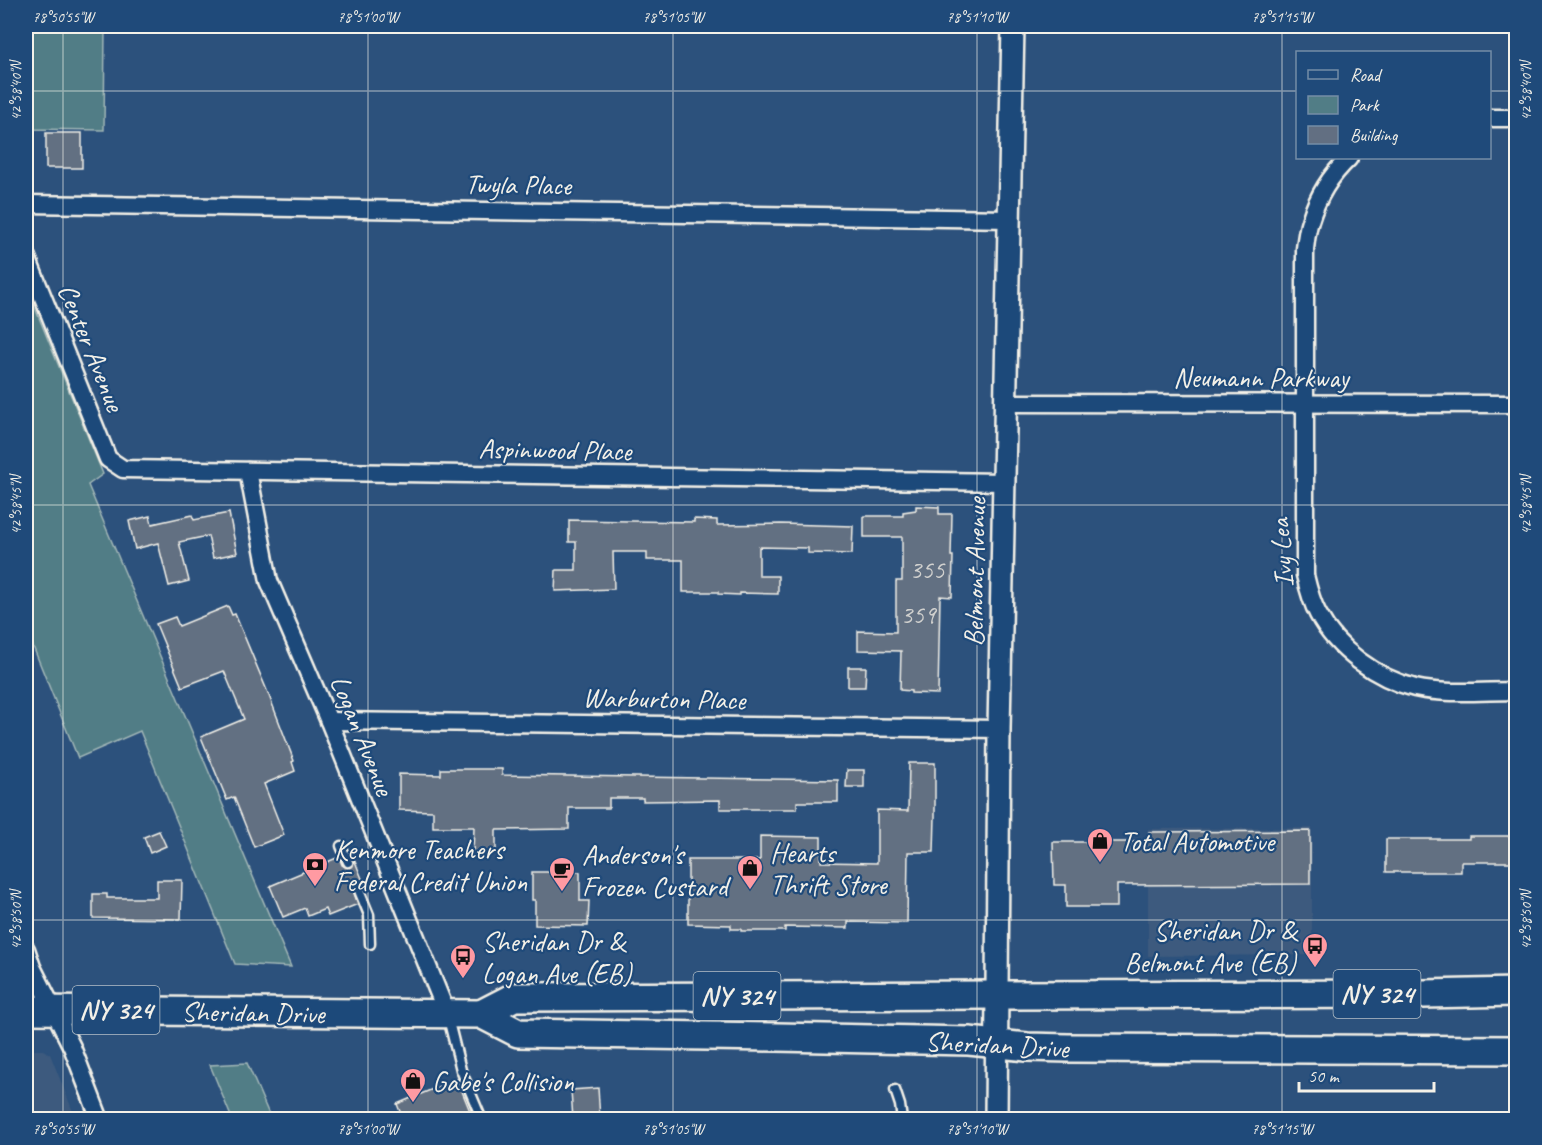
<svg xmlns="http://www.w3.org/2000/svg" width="1542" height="1145" font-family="Caveat,sans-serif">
	<rect width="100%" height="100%" fill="#2c517c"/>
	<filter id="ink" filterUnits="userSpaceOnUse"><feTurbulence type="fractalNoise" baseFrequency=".0167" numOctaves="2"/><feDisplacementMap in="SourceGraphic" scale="12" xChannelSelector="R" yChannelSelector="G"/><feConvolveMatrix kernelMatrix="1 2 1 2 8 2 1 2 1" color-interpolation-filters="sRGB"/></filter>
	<g filter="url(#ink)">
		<!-- built -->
		<g fill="#3c5a7e">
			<path d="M1312,828V955L1148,956V829Z"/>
			<path d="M26,1050H43L50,1054L76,1119H26Z"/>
		</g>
		<!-- green -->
		<g fill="#517d86" stroke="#a2b7b7" stroke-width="1.5">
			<path d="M26,26H105L104,130L26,129Z"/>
			<path d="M26,286L103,474L88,485L291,967L235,964L140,731L78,758L26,629Z"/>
			<path d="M247,1063L271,1119H232L210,1065Z"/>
		</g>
		<!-- building -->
		<g fill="#626f82" stroke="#f4f1e8" stroke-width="1.5">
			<rect x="46" y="133" width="36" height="35"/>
			<path d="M916,506L939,507V514H952L951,556H953L952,597L940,596L938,694L911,693V691L900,690L901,651L858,650V631L896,632V581H902V537H864V516H903V512L916,510Z"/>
			<path d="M229,513L237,553L213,558L208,536L179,542L189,581L169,586L158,543L135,549L129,521L150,516L152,524L192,515L194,520Z"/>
			<path d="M694,519L717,520V525L781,524L853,526L852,554L808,553V548L759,547V576H778V594L740,593V595L718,594V592H683V560H647V552H613L614,589L555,591L556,570H576V542H569V520L694,522Z"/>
			<path d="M228,606L232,615L235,614L268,693L294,761L292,762L295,771L264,784L284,835L254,847L234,797L227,800L201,737L244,719L224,671L182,687L156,624L175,617L179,626Z"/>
			<path d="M848,667H866L865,687H848Z"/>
			<path d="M909,763H935V817L934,852H908L907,923L848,922V928L785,927V931H741V929H731V925L688,924V860H760V836L821,837V862L877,863V810L908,811Z"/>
			<path d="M441,769H502V775L838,780V802H797V809H720V800L643,801V798H609V808H569V829L496,830V853H473L474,827H433V811L399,810V774L441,775Z"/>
			<path d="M847,770H864V787H846Z"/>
			<path d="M159,831L166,846L150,853L144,837Z"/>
			<path d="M1310,831V884L1117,885V907H1066V885H1054L1053,842H1149V832Z"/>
			<path d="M1469,836H1516V862H1461V872H1386V839H1469Z"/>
			<path d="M339,857L342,865L347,868L353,866L354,859L365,886L358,882H355L352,887L358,904L328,916L325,909L308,916L305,908L283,917L270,886Z"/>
			<path d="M532,872H580V901H589L588,926L535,925V900H532Z"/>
			<path d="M157,880H182L181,919L93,918V894H107V898H157Z"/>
			<path d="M457,1079L472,1116L463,1119H403L397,1104Z"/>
			<path d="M598,1088L600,1119H573L571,1090Z"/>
		</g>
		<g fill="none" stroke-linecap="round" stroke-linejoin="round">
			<defs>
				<g id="service">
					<path d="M341,846L348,862"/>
					<path d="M358,888L369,915L370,944"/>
					<path d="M448,1018L461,1070L482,1120"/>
					<path d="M895,1090L900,1105L902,1120"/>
				</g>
				<g id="minor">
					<path d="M1490,118H1516"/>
					<path d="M1349,158C1331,175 1317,198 1310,221C1307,230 1306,240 1305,249V575C1308,588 1311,601 1318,614C1337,650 1376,678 1415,688C1446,695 1484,691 1516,691"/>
					<path d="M26,204L1010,219"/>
					<path d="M26,255L108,459L123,469L1004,482"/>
					<path d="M1006,403L1516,404"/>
					<path d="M248,471L269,581L329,721L447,1014"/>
					<path d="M329,721L999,729"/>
					<path d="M26,949L32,967L72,1047L100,1120"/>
				</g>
				<path id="tertiary" d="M996,1120L999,729L1013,26"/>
				<g id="primary">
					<path d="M26,1010L481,1014L518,1033L777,1037L969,1041L1027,1047L1068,1048L1516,1050"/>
					<path d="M481,1014L514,997L996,995L1424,994L1516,992"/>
				</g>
			</defs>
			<!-- service casing -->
			<use href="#service" stroke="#f4f1e8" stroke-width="13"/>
			<!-- minor casing -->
			<use href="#minor" stroke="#f4f1e8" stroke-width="21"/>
			<!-- tertiary casing -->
			<use href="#tertiary" stroke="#f4f1e8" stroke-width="26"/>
			<!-- primary casing -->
			<use href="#primary" stroke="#f4f1e8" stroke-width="32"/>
			<!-- service -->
			<use href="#service" stroke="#1f4a7a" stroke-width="8"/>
			<!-- minor -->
			<use href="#minor" stroke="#1f4a7a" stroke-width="16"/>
			<!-- tertiary -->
			<use href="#tertiary" stroke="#1f4a7a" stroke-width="21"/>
			<!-- primary -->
			<use href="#primary" stroke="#1f4a7a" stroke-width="27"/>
		</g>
	</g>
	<!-- ticks -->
	<path fill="none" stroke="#f4f1e8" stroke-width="1.5" stroke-opacity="0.45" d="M63,26V1120M368,26V1120M673,26V1120M977,26V1120M1282,26V1120M26,91H1298M1490,91H1516M26,505H1516M26,920H1516"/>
	<!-- icons -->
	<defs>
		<symbol id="shop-pin" viewBox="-11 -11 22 30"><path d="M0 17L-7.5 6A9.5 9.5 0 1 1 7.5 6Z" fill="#ff9aa2" stroke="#1f4a7a"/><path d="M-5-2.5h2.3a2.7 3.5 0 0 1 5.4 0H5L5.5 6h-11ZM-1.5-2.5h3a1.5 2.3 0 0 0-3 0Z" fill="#111"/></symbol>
		<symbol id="bank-pin" viewBox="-11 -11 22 30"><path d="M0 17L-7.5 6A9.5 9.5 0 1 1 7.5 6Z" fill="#ff9aa2" stroke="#1f4a7a"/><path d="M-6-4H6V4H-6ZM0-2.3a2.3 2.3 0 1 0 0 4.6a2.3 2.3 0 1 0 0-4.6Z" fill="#111"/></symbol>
		<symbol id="cafe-pin" viewBox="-11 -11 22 30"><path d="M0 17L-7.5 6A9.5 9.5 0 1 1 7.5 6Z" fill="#ff9aa2" stroke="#1f4a7a"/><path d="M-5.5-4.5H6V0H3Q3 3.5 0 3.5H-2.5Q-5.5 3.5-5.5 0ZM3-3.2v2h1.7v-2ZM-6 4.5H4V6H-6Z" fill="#111"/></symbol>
		<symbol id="bus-pin" viewBox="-11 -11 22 30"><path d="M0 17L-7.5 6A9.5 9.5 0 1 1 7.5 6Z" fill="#ff9aa2" stroke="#1f4a7a"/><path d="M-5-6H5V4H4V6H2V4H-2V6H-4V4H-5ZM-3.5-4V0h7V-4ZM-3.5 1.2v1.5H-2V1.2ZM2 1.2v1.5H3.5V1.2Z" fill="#111"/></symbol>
	</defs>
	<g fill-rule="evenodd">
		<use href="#shop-pin" x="1085" y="826" width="30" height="40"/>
		<use href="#bank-pin" x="300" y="850" width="30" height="40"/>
		<use href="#shop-pin" x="735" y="853" width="30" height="40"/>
		<use href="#cafe-pin" x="547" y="855" width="30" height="40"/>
		<use href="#bus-pin" x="1300" y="931" width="30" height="40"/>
		<use href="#bus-pin" x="448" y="942" width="30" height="40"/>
		<use href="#shop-pin" x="398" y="1066" width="30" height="40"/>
	</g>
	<g text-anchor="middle" stroke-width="4.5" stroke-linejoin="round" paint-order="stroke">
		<!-- number labels -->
		<g font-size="26" fill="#d0d0ce">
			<text x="927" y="578">355</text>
			<text x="918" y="623">359</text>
		</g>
		<!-- shield labels -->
		<g fill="#1f4a7a" stroke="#b4bfc7" stroke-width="1.5">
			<rect x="1333.5" y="970" width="87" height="48" rx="4.5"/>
			<rect x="693.5" y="972" width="87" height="48" rx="4.5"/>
			<rect x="72.5" y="986" width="87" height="48" rx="4.5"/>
		</g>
		<g font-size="27" font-weight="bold" fill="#f4f1e8">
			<text x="1377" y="1003">NY 324</text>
			<text x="737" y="1005">NY 324</text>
			<text x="116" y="1019">NY 324</text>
		</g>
		<!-- street labels -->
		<g font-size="28" fill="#f4f1e8" stroke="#1f4a7a">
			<text transform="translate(518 184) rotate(1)" y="10">Twyla Place</text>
			<text transform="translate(92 347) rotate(68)" y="10">Center Avenue</text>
			<text x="1261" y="387">Neumann Parkway</text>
			<text transform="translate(555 449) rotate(1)" y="10">Aspinwood Place</text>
			<text transform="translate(1281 553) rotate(-94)" y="10">Ivy Lea</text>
			<text transform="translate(974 572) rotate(-89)" y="10">Belmont Avenue</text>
			<text transform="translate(664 698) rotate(1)" y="10">Warburton Place</text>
			<text transform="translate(363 735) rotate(68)" y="10">Logan Avenue</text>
			<text transform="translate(253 1012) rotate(1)" y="10">Sheridan Drive</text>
			<text transform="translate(997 1044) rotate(3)" y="10">Sheridan Drive</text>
		</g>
		<!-- poi labels -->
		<g font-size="28" fill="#f4f1e8" stroke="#1f4a7a" text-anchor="start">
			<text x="1120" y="851">Total Automotive</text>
			<text x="334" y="859">Kenmore Teachers<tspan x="334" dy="32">Federal Credit Union</tspan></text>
			<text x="770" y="862">Hearts<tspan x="770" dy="32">Thrift Store</tspan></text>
			<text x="582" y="864">Anderson's<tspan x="582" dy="32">Frozen Custard</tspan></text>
			<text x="1296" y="940" text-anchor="end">Sheridan Dr &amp;<tspan x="1296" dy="32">Belmont Ave (EB)</tspan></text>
			<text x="482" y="951">Sheridan Dr &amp;<tspan x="482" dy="32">Logan Ave (EB)</tspan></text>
			<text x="432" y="1091">Gabe's Collision</text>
		</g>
	</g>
	<!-- margin -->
	<rect width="1542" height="1145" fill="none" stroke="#1f4a7a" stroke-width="66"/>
	<!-- legend -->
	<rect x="1296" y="51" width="195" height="108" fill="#1f4a7a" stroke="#748da6" stroke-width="1.5"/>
	<rect x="1308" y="70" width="30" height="9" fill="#1f4a7a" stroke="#748da6" stroke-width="1.5"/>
	<text x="1350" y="81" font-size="18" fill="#f4f1e8">Road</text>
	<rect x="1308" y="96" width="30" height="18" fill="#517d86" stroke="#748da6" stroke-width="1.5"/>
	<text x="1350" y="111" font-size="18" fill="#f4f1e8">Park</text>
	<rect x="1308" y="126" width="30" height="18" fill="#626f82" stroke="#748da6" stroke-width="1.5"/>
	<text x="1350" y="141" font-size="18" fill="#f4f1e8">Building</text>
	<!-- scale -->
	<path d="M1299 1082v9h135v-9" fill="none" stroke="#f4f1e8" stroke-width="3"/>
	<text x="1308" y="1082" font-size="18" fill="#f4f1e8" stroke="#1f4a7a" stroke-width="4.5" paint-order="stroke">50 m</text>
	<rect x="33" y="33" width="1476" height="1079" fill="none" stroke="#f4f1e8" stroke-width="2"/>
	<g font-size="15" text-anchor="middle" fill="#f4f1e8">
		<text x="63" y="22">78°50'55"W</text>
		<text x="368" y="22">78°51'00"W</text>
		<text x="673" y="22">78°51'05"W</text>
		<text x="977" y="22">78°51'10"W</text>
		<text x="1282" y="22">78°51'15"W</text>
		<text transform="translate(1526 91) rotate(-90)" y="5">42°58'40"N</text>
		<text transform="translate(16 91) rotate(-90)" y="5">42°58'40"N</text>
		<text transform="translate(1526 505) rotate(-90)" y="5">42°58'45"N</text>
		<text transform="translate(16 505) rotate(-90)" y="5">42°58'45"N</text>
		<text transform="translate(1526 920) rotate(-90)" y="5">42°58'50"N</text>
		<text transform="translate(16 920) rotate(-90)" y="5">42°58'50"N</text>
		<text x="63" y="1134">78°50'55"W</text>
		<text x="368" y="1134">78°51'00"W</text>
		<text x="673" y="1134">78°51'05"W</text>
		<text x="977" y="1134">78°51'10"W</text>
		<text x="1282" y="1134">78°51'15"W</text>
	</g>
</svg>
